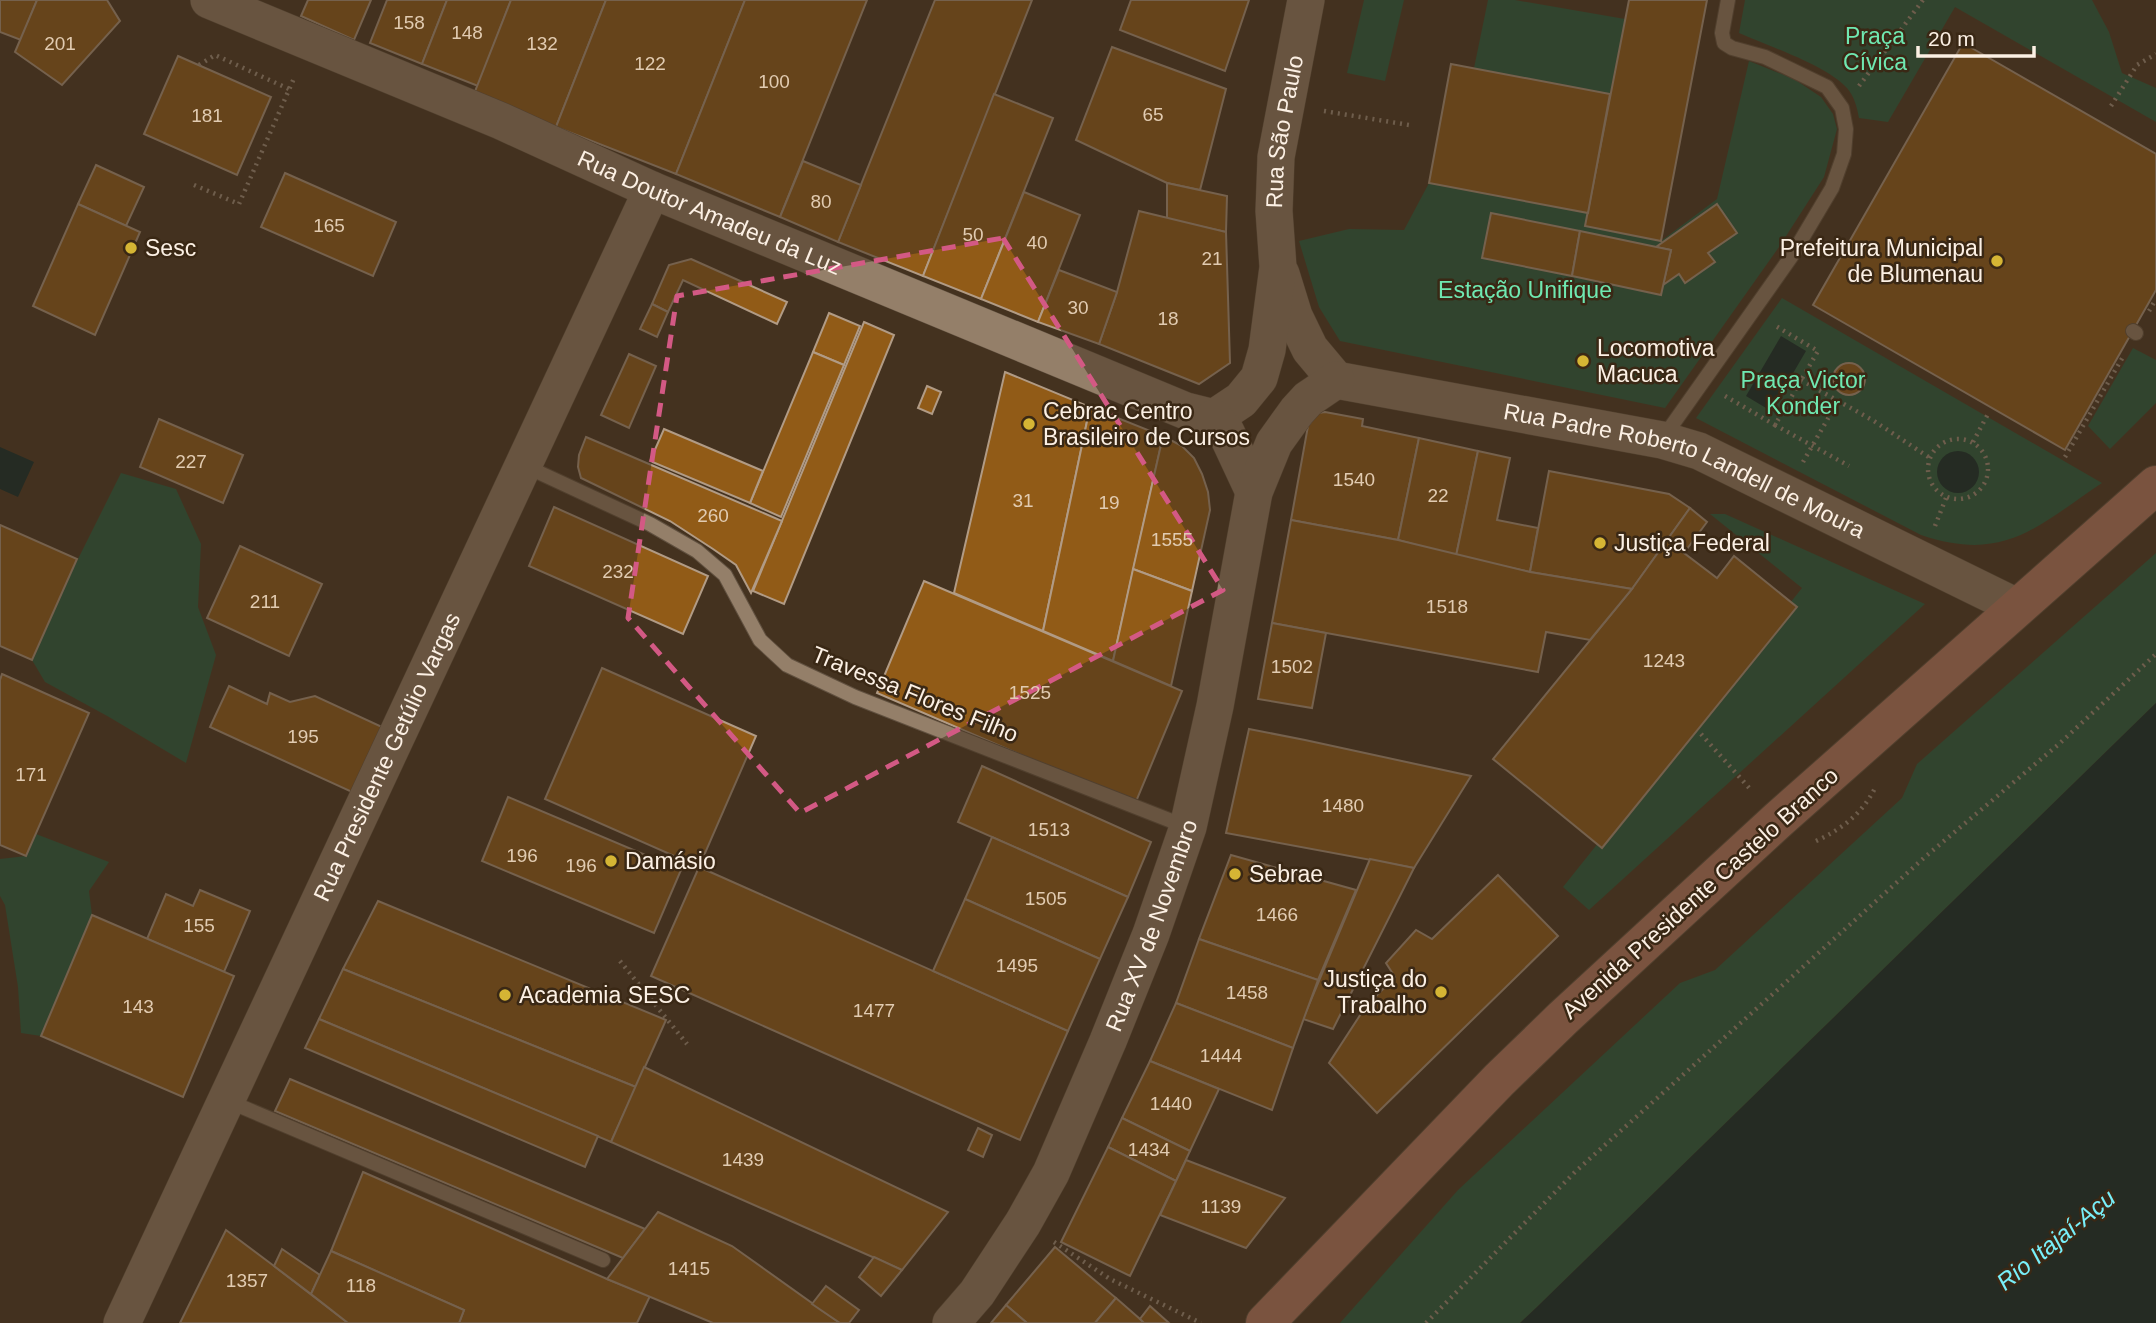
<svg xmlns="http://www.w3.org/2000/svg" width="2156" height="1323" font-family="Arial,sans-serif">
	<rect width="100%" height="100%" fill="#44321f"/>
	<!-- green -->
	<g fill="#1c5b40">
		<path d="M1364,0H1404L1385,81L1347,73Z"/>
		<path d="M1488,0H1515L1625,19L1610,94L1474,68Z"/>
		<path d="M1745,0H2092L2109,32L2122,73L2156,88V122L1955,7L1888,122L1859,118C1857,107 1854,96 1847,88C1826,65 1768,46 1739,33Z"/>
		<path d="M1749,61L1794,79L1821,97L1833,114L1837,129L1824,177L1779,247L1665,408L1340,341L1319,307L1299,241L1349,229L1404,230L1429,183L1588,213L1586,226L1661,241L1717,199Z"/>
		<path d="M1782,298L2102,483C2036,527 2005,563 1921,535L1696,418Z"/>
		<path d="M2133,348L2156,360V403L2110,449L2088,426Z"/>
		<path d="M121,473L176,489L201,544L198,607L216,655L186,763L109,717L45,682L32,660L70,575Z"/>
		<path d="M1710,514H1725L1925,604L1589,910L1563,887L1802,588Z"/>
		<path d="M2156,553V703L1537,1307L1520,1323H1340L1458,1190L1680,983L1715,970L1902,798L1917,764Z"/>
		<path d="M36,834L109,862L89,891L92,915L41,1036L21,1033L18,987L5,905L0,896V859L26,856Z"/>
	</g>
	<!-- water -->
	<g fill="#002529">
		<path d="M1781,336L1806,351L1771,411L1746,396Z"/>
		<path d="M0,447L34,462L18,497L0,489Z"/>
		<circle cx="1958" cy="472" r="21"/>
		<path d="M2156,703V1323H1520L1537,1307Z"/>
	</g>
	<!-- building -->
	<g fill="#915b17" stroke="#b19b85" stroke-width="2">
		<path d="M0,0H37L21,40L0,32Z"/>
		<path d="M37,0H107L120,21L62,85L15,52Z"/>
		<path d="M308,0H371L354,40L301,16Z"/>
		<path d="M387,0H447L422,64L370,43Z"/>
		<path d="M447,0H511L478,86L422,64Z"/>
		<path d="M511,0H606L556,127L474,94Z"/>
		<path d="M606,0H745L676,174L556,127Z"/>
		<path d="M745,0H867L780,217L676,174Z"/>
		<path d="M935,0H1032L923,276L838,242Z"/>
		<path d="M1131,0H1249L1225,71L1120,30Z"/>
		<path d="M1629,0H1707L1661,241L1585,226Z"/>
		<path d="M1963,43L2156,154V290L2065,450L1813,305Z"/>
		<path d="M1112,47L1226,89L1200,190L1167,183L1076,140Z"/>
		<path d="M178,56L271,97L237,175L144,134Z"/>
		<path d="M1451,64L1610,94L1588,213L1429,183Z"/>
		<path d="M994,94L1053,118L981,299L923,276Z"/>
		<path d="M803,161L861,185L838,242L780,217Z"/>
		<path d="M96,165L144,187L126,226L78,204Z"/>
		<path d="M285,173L396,222L373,276L261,227Z"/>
		<path d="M1167,183L1227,196L1226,232L1167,219Z"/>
		<path d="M1024,192L1080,215L1038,322L981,299Z"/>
		<path d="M78,204L140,232L95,335L33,306Z"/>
		<path d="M1717,204L1737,233L1708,253L1715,262L1685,283L1679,274L1663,285L1671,250L1656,247Z"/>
		<path d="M1139,211L1226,232L1230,363L1199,384L1099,344L1117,292Z"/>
		<path d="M1491,213L1580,231L1572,276L1482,258Z"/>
		<path d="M1580,231L1671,250L1661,295L1572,276Z"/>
		<path d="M691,259L787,302L777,324L683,280L668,312L652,304L669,265Z"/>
		<path d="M1059,270L1117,292L1099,344L1038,322Z"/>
		<path d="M652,304L668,312L657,337L640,329Z"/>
		<path d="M829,313L860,326L844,365L813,352Z"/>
		<path d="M864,322L894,335L784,604L753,591Z"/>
		<path d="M813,352L844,365L781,517L750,503Z"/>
		<path d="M629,354L656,366L629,428L601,415Z"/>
		<circle cx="1849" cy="379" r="16"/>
		<path d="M1005,372L1090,407L1043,631L954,593Z"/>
		<path d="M927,386L941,392L932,414L918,408Z"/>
		<path d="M1090,407L1163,436L1113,661L1043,631Z"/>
		<path d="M1325,412L1363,419L1362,426L1419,438L1398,540L1291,520L1308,426L1318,413Z"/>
		<path d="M159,419L243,455L223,503L140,467Z"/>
		<path d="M664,429L763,471L750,503L650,461Z"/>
		<path d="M1163,436L1182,446L1194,458L1202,474L1208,492L1210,510L1192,591L1133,569Z"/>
		<path d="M586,437L782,521L751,593L736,565L713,549L670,521L581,478L578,467L579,455Z"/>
		<path d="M1419,438L1478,451L1456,556L1398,540Z"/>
		<path d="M1478,451L1510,458L1497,520L1538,528L1530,572L1456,556Z"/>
		<path d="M1549,471L1669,494L1690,508L1632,589L1530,572Z"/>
		<path d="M554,507L708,576L683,634L529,566Z"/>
		<path d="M1690,508L1707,522L1684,553L1717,578L1734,556L1797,607L1602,848L1493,759L1632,589Z"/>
		<path d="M1291,520L1398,540L1530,572L1632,589L1590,640L1546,632L1538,672L1272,623Z"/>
		<path d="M0,525L77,559L32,660L0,646Z"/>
		<path d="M240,546L322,584L289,656L207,618Z"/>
		<path d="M1133,569L1192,591L1171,686L1113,661Z"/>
		<path d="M924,581L1182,691L1135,804L877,693Z"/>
		<path d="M1272,623L1326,633L1312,708L1258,699Z"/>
		<path d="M602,668L756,736L699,867L545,799Z"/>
		<path d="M2,674L89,713L26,856L0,845V680Z"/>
		<path d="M229,686L267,704L270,693L290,702L315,696L382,727L352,792L210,727Z"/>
		<path d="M1249,729L1305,740L1471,776L1414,868L1226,833Z"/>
		<path d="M982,766L1151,842L1128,897L958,822Z"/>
		<path d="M508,797L681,870L654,933L482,861Z"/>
		<path d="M992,837L1128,897L1100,959L965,899Z"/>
		<path d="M1231,855L1356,890L1318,980L1199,939Z"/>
		<path d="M1370,859L1414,868L1333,1029L1303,1019Z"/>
		<path d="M699,867L1068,1031L1020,1140L651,976Z"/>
		<path d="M1498,875L1558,936L1377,1113L1329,1063L1366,1006L1395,977L1386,963L1416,930L1432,939Z"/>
		<path d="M200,890L250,911L224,972L147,939L166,894L193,906Z"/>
		<path d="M965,899L1100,959L1068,1031L933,971Z"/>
		<path d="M378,901L666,1020L636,1087L343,969Z"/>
		<path d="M92,915L234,976L183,1097L41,1036Z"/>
		<path d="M1199,939L1318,980L1293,1048L1176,1003Z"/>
		<path d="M343,969L636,1087L611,1142L319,1019Z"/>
		<path d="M1176,1003L1293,1048L1272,1110L1150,1061Z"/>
		<path d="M319,1019L598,1136L585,1167L305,1048Z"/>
		<path d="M1150,1061L1219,1089L1190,1151L1122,1118Z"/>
		<path d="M644,1067L948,1212L902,1270L611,1142Z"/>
		<path d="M290,1079L645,1229L623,1258L275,1111Z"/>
		<path d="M1122,1118L1190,1151L1176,1181L1108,1147Z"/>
		<path d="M978,1128L992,1135L983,1157L968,1150Z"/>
		<path d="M1108,1147L1176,1181L1130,1276L1061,1242Z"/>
		<path d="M1186,1160L1285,1198L1246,1248L1160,1215Z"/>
		<path d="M363,1172L607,1279L650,1296L637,1323H459L464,1310L331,1251Z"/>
		<path d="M658,1212L732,1246L840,1323H713L607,1279Z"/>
		<path d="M226,1230L274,1266L348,1323H180Z"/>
		<path d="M1055,1247L1116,1298L1095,1323H1027L1006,1305Z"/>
		<path d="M282,1249L320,1275L311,1294L274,1266Z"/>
		<path d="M331,1251L464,1310L459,1323H348L311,1294Z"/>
		<path d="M874,1257L902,1270L881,1296L859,1277Z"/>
		<path d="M826,1286L859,1310L849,1323H840L812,1304Z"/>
		<path d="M1116,1298L1140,1319L1144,1323H1095Z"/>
		<path d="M1006,1305L1027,1323H991Z"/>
		<path d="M1150,1306L1169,1323H1144L1140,1319Z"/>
	</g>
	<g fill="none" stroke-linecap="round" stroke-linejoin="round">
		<defs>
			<g id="service">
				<path d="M2133,331L2136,333"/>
				<path d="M1663,438L1791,257L1832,188L1844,154L1846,129L1842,108L1827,87L1765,57L1732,48L1724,43L1722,33L1728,0"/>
				<path d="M525,466L650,524L697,551L725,575L760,640L787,665L855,697L1187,827"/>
				<path d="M228,1101L603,1260"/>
			</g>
			<g id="tertiary">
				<path id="s1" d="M209,0L501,121L652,190L1186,411L1214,418"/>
				<path d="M1281,274L1294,316L1310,349L1336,380"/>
				<path id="s2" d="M1336,380L1662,440L1699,451L2017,607"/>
				<path id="s3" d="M1214,418L1241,400L1259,378L1267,350L1278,267L1274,211L1276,157L1306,0"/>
				<path d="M1214,418L1226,432L1254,492"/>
				<path id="s4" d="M122,1323L652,190"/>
				<path id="s5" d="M951,1323L977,1293L1023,1223L1051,1173L1108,1041L1151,934L1188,827L1215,706L1254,492L1274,443L1297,411L1308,399L1336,380"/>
			</g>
			<path id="primary" d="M1265,1323L1499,1080L1563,1018L1778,820L2156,485"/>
		</defs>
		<!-- service casing -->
		<use href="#service" stroke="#615140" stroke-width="16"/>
		<!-- tertiary casing -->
		<use href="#tertiary" stroke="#615140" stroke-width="38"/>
		<!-- primary casing -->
		<use href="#primary" stroke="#615140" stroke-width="40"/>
		<!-- path -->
		<g stroke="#a29383" stroke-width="4.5" stroke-dasharray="2 5" stroke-linecap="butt">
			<path d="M199,65L215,55L289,89"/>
			<path d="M1859,86L1923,0"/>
			<path d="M2111,106L2137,65L2156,54"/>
			<path d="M1324,111L1409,125"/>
			<path d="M194,185L239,204L295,76"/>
			<path d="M2149,311L2156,299"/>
			<path d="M1801,380L1874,421L1930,458"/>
			<path d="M1725,396L1775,425L1818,351L1774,325"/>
			<path d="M1775,425L1849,466"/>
			<circle cx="1958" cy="469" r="30"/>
			<path d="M1973,442L1988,414"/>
			<path d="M2065,457L2124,355"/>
			<path d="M1803,462L1838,401"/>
			<path d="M1935,526L1946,498"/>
			<path d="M1701,734L1752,791"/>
			<path d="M1816,841C1842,829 1862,814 1875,788"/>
			<path d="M620,961L687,1044"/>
			<path d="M1054,1242L1110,1279L1201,1323"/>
			<path d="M1426,1323L1575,1172L1925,857L2059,744L2156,654"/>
		</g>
		<!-- service -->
		<use href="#service" stroke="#947f69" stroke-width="14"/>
		<!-- tertiary -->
		<use href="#tertiary" stroke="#947f69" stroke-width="37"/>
		<!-- primary -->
		<use href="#primary" stroke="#bd7d67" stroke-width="38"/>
	</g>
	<!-- marked area -->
	<path d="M0 0H2156V1323H0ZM1003,238L1223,590L800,813L628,618L677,296Z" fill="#44321f" fill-opacity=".55" fill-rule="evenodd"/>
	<path fill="none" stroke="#d35984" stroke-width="5" stroke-dasharray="14 9" stroke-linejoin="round" d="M1003,238L1223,590L800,813L628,618L677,296Z"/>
	<!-- markers -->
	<g fill="#d5b534" stroke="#3a2815" stroke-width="2.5">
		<circle cx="131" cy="248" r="7"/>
		<circle cx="1997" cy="261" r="7"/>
		<circle cx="1583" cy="361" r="7"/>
		<circle cx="1029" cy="424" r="7"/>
		<circle cx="1600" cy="543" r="7"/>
		<circle cx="611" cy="861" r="7"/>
		<circle cx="1235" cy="874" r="7"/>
		<circle cx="1441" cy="992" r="7"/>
		<circle cx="505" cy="995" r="7"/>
	</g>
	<g text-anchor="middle" stroke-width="5" stroke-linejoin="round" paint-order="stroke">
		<!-- number labels -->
		<g font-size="19" fill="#e1cbb1">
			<text x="409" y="29">158</text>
			<text x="467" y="39">148</text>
			<text x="60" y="50">201</text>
			<text x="542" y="50">132</text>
			<text x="650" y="70">122</text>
			<text x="774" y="88">100</text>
			<text x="1153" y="121">65</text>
			<text x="207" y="122">181</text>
			<text x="821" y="208">80</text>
			<text x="329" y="232">165</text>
			<text x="973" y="241">50</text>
			<text x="1037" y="249">40</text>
			<text x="1212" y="265">21</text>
			<text x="1078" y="314">30</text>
			<text x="1168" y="325">18</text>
			<text x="191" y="468">227</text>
			<text x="1354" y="486">1540</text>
			<text x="1438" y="502">22</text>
			<text x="1023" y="507">31</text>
			<text x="1109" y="509">19</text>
			<text x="713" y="522">260</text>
			<text x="1172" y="546">1555</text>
			<text x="618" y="578">232</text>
			<text x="265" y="608">211</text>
			<text x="1447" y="613">1518</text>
			<text x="1664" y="667">1243</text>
			<text x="1292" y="673">1502</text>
			<text x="1030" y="699">1525</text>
			<text x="303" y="743">195</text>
			<text x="31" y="781">171</text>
			<text x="1343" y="812">1480</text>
			<text x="1049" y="836">1513</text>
			<text x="522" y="862">196</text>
			<text x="581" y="872">196</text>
			<text x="1046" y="905">1505</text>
			<text x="1277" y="921">1466</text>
			<text x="199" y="932">155</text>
			<text x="1017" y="972">1495</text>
			<text x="1247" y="999">1458</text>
			<text x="138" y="1013">143</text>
			<text x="874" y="1017">1477</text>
			<text x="1221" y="1062">1444</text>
			<text x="1171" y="1110">1440</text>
			<text x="1149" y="1156">1434</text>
			<text x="743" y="1166">1439</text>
			<text x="1221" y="1213">1139</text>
			<text x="689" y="1275">1415</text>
			<text x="247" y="1287">1357</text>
			<text x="361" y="1292">118</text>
		</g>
		<!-- park labels -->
		<g font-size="23" fill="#6fe8b1" stroke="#3a2815">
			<text x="1875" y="44">Praça<tspan x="1875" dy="26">Cívica</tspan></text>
			<text x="1525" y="298">Estação Unifique</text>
			<text x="1803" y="388">Praça Victor<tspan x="1803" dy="26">Konder</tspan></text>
		</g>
		<!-- street labels -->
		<g font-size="23" fill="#fcf0e4" stroke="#3a2815">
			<text dy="8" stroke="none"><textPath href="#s3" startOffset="310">Rua São Paulo</textPath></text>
			<text dy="8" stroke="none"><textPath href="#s1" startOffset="544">Rua Doutor Amadeu da Luz</textPath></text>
			<text dy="8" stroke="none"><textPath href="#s2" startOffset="362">Rua Padre Roberto Landell de Moura</textPath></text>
			<text transform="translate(915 694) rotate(22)" y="8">Travessa Flores Filho</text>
			<text dy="8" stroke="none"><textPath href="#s4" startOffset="625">Rua Presidente Getúlio Vargas</textPath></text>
			<text transform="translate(1700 893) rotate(-42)" y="8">Avenida Presidente Castelo Branco</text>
			<text dy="8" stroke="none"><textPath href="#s5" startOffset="448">Rua XV de Novembro</textPath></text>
		</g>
		<!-- poi labels -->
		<g font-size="23" fill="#fcf0e4" stroke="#3a2815" text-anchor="start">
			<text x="145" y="256">Sesc</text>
			<text x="1983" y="256" text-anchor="end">Prefeitura Municipal<tspan x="1983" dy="26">de Blumenau</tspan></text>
			<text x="1597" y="356">Locomotiva<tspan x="1597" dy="26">Macuca</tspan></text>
			<text x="1043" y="419">Cebrac Centro<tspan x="1043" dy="26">Brasileiro de Cursos</tspan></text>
			<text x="1614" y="551">Justiça Federal</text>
			<text x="625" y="869">Damásio</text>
			<text x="1249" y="882">Sebrae</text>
			<text x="1427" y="987" text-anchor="end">Justiça do<tspan x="1427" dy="26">Trabalho</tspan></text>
			<text x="519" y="1003">Academia SESC</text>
		</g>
		<!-- water labels -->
		<g font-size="24" font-style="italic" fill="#78eff9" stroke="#3a2815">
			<text transform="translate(2056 1240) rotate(-39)" y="8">Rio Itajaí-Açu</text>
		</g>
	</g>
	<!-- scale -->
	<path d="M1918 46v10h116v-10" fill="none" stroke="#fcf0e4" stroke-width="3.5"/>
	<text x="1928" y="46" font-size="21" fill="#fcf0e4" stroke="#3a2815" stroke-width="5" paint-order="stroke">20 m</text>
</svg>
